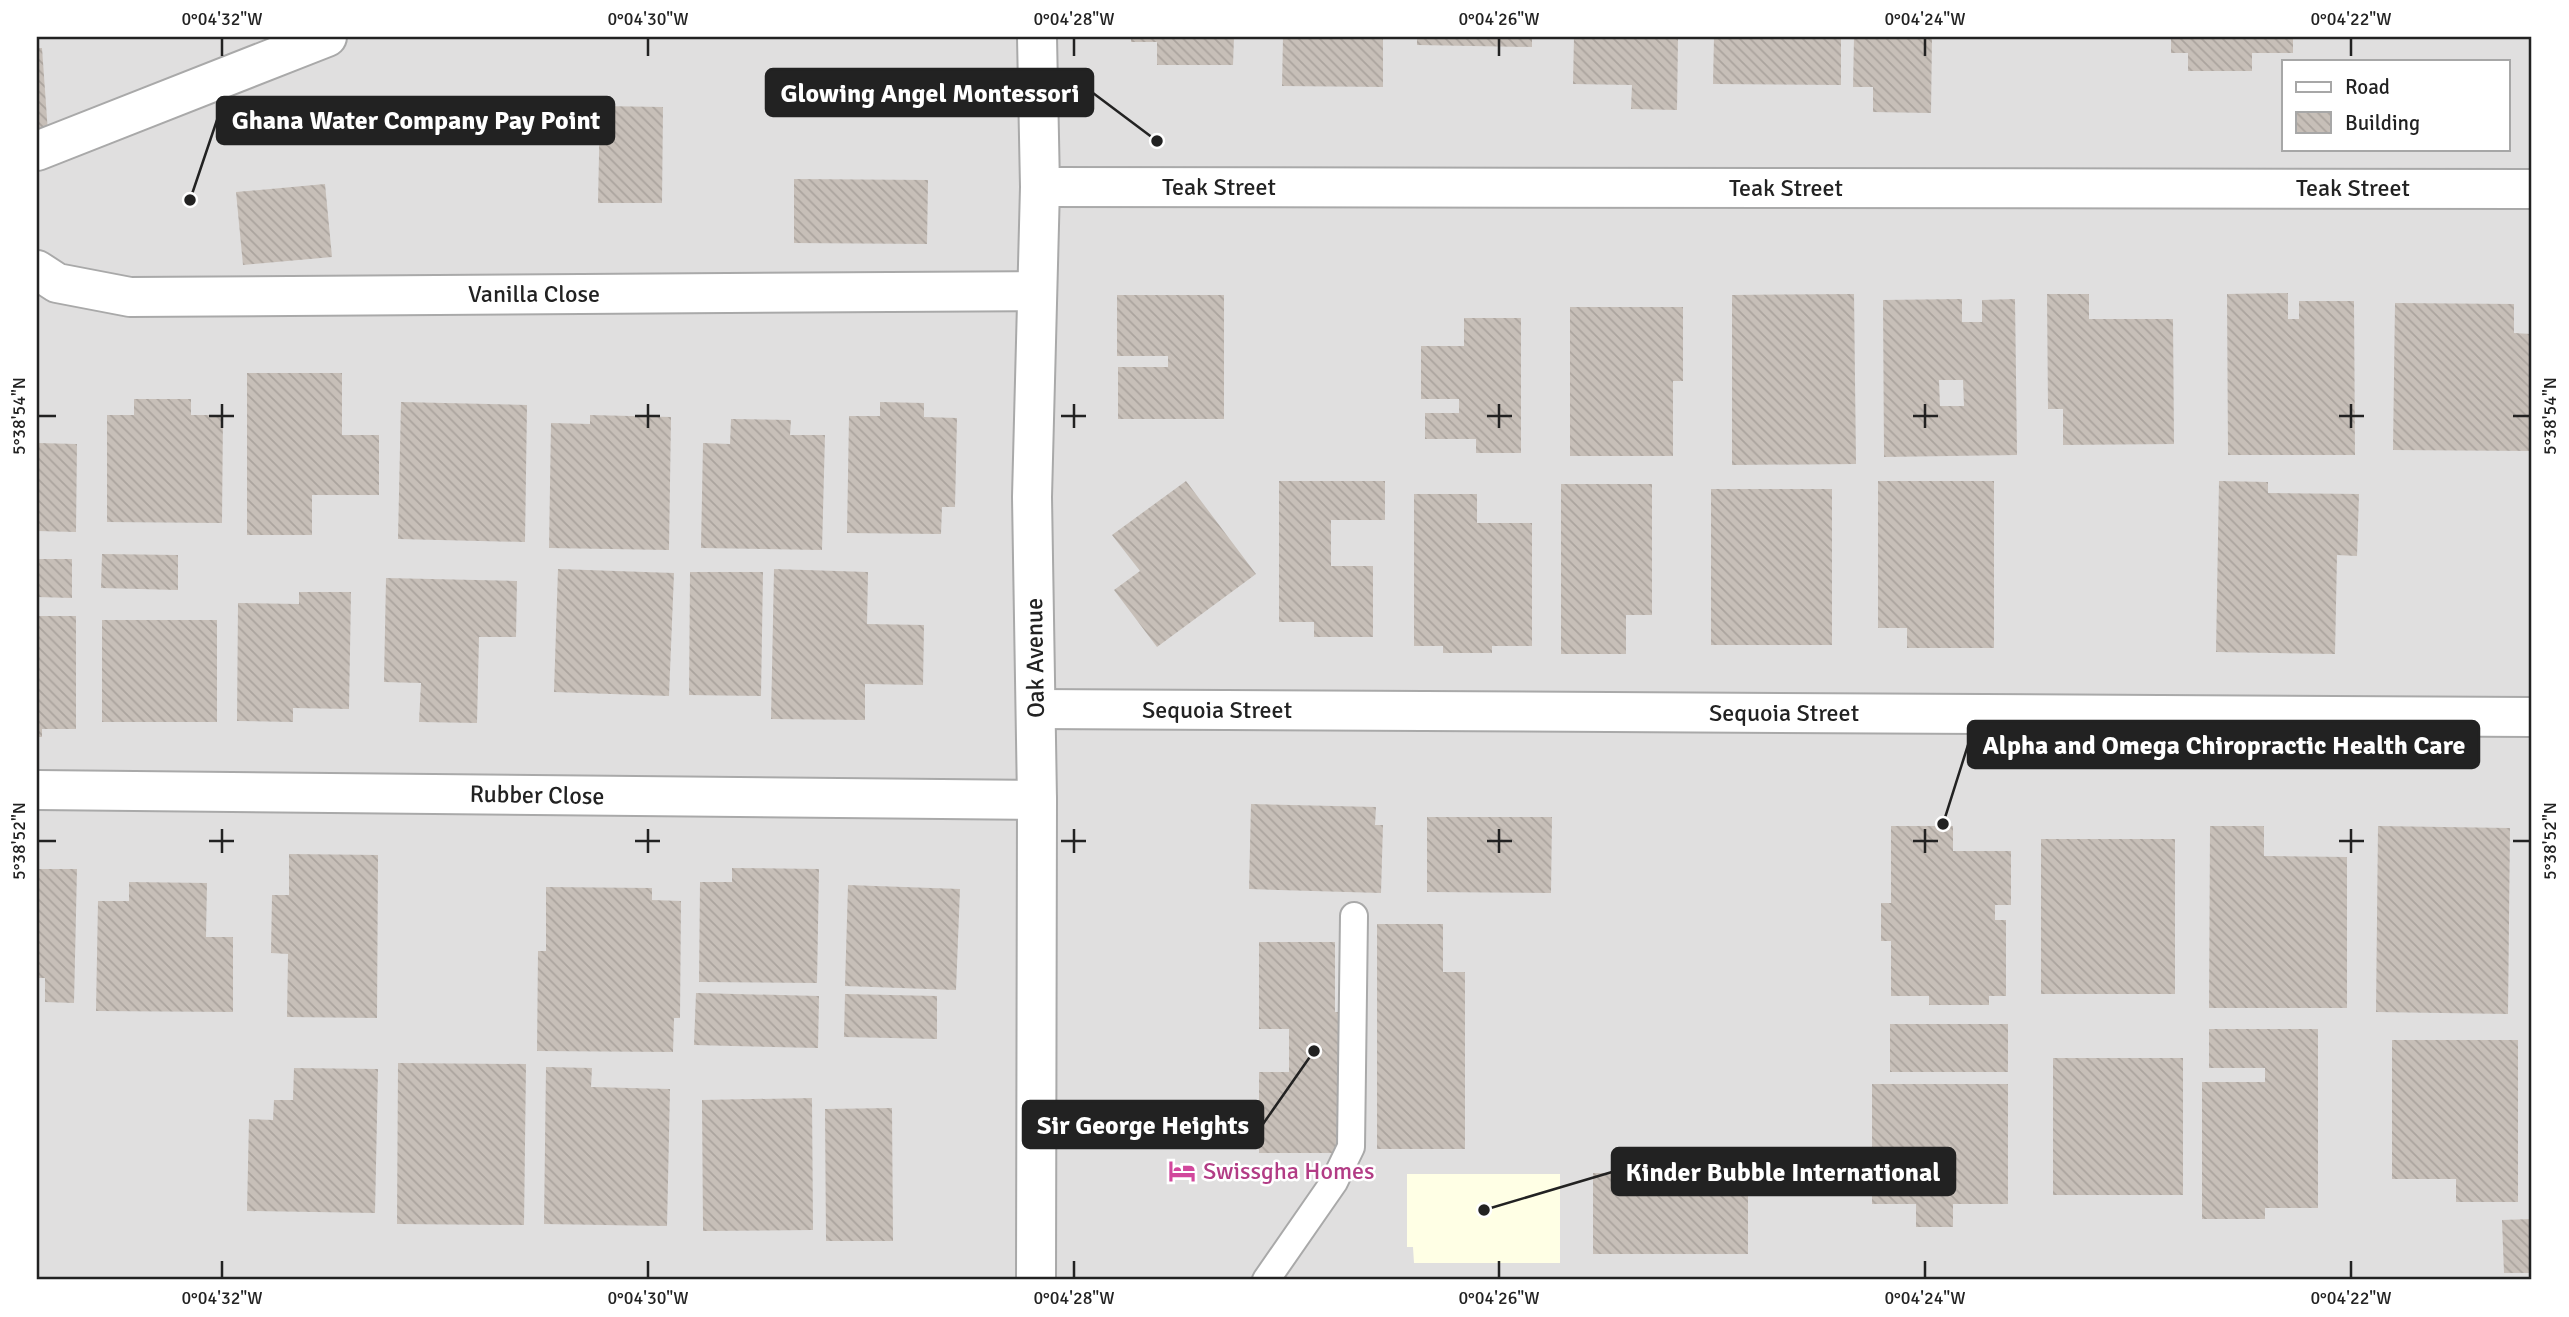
<svg xmlns="http://www.w3.org/2000/svg" width="2569" height="1317" font-family="Signika,sans-serif">
	<defs>
		<pattern id="building-back-hatch" width="6" height="6" patternUnits="userSpaceOnUse" patternTransform="scale(1.75)"><rect width="6" height="6" fill="#c7bfb8"/><path d="M-1 5l2 2M0 0l6 6M5-1l2 2" fill="none" stroke="#aba49e"/></pattern>
	</defs>
	<rect width="100%" height="100%" fill="#f2efe9"/>
	<!-- residential -->
	<path fill="#e0dfdf" fill-rule="evenodd" d="M37,37H2532V1280H37ZM2284,61H2508V149H2284Z"/>
	<!-- education -->
	<path fill="#ffffe5" d="M1407,1174H1560V1263H1414L1413,1247H1407Z"/>
	<!-- building -->
	<g fill="url(#building-back-hatch)" fill-rule="evenodd">
		<path d="M1131,37H1234L1233,65H1157V42H1131Z"/>
		<path d="M1283,37H1383V87L1282,86Z"/>
		<path d="M1417,37H1532V47L1417,45Z"/>
		<path d="M1574,37H1678L1677,110L1631,109L1632,85L1573,84Z"/>
		<path d="M1714,37H1841V85L1713,84Z"/>
		<path d="M1854,37H1932L1931,113L1873,112V87H1853Z"/>
		<path d="M2171,37H2293V53H2252V71H2188V53H2171Z"/>
		<path d="M37,48H42L48,133L37,134Z"/>
		<path d="M600,106L663,107L662,203H598Z"/>
		<path d="M794,179L928,180L927,244L794,243Z"/>
		<path d="M325,184L332,257L243,265L236,192Z"/>
		<path d="M2288,293V319H2299V301H2354L2355,455H2228L2227,294Z"/>
		<path d="M1854,294L1856,464L1732,465V295Z"/>
		<path d="M2047,294H2089V319H2173L2174,444L2063,445V409H2048Z"/>
		<path d="M1117,295H1224V419H1118V367H1168V356H1117Z"/>
		<path d="M1962,299V322H1982V300L2015,299L2017,455L1884,457L1883,300ZM1939,380H1963L1964,406H1940Z"/>
		<path d="M2395,303L2514,304V333L2531,334L2530,451L2393,450Z"/>
		<path d="M1570,307H1683V381H1673V456H1570Z"/>
		<path d="M1464,318H1521V453H1476V439H1425V413H1459V399H1421V346H1464Z"/>
		<path d="M247,373H342V435H379V495H312V535H247Z"/>
		<path d="M134,399H191V415H223L222,523L107,522V415H134Z"/>
		<path d="M401,402L527,405L525,542L398,539Z"/>
		<path d="M880,402L924,403V417L957,418L955,507H942L941,534L847,533L849,416H880Z"/>
		<path d="M590,415L671,417L669,550L549,548L551,423L590,424Z"/>
		<path d="M731,419L791,420L790,435H825L822,550L701,548L703,443L730,444Z"/>
		<path d="M37,443L77,444L76,532L37,531Z"/>
		<path d="M1186,481L1256,574L1157,647L1114,590L1140,571L1112,535Z"/>
		<path d="M1279,481H1385V520H1331V566H1373V637H1314V622H1279Z"/>
		<path d="M1878,481H1994V648H1907V628H1878Z"/>
		<path d="M2219,481L2268,482V493L2359,494L2357,556L2337,555L2335,654L2216,652Z"/>
		<path d="M1561,484H1652V615H1626V654H1561Z"/>
		<rect x="1711" y="489" width="121" height="156"/>
		<path d="M1414,494H1477V523H1532V646H1492V653H1443V646H1414Z"/>
		<path d="M102,554L178,555V590L101,588Z"/>
		<path d="M37,559H72V598L37,597Z"/>
		<path d="M558,569L674,573L669,696L554,692Z"/>
		<path d="M774,569L868,572L867,624L924,625L923,685L865,684V720L771,719Z"/>
		<path d="M690,572H763L761,696L689,695Z"/>
		<path d="M386,578L517,581L516,637H479L477,723L419,722L421,683L384,682Z"/>
		<path d="M299,592H351L349,709L293,708V722L237,721L238,603L299,604Z"/>
		<path d="M37,616H76V729H42V737H37Z"/>
		<rect x="102" y="620" width="115" height="102"/>
		<path d="M1251,804L1376,807L1375,825H1383L1381,893L1249,889Z"/>
		<path d="M1427,817H1552L1551,893L1427,892Z"/>
		<path d="M1891,826H1953V851H2011V905H1995V920H2006V996H1989V1005H1929V996H1891V941H1881V903H1891Z"/>
		<path d="M2210,826H2264V856L2347,857V1008H2209Z"/>
		<path d="M2378,826L2510,828L2508,1014L2376,1012Z"/>
		<rect x="2041" y="839" width="134" height="155"/>
		<path d="M289,854L378,855L377,1018L287,1017L288,954L271,953L272,895H289Z"/>
		<path d="M732,868L819,869L817,983L699,982L700,882H732Z"/>
		<path d="M37,869H77L74,1003L45,1002V978H37Z"/>
		<path d="M129,882L207,883L206,937H233V1012L96,1011L98,901H129Z"/>
		<path d="M848,885L960,889L956,990L845,986Z"/>
		<path d="M546,887L652,888V900L681,901L680,1018H674L673,1052L537,1051L538,951H546Z"/>
		<path d="M1377,924H1443V972H1465V1149H1377Z"/>
		<path d="M1259,942H1335V1012H1340V1153H1259V1072H1289V1029H1259Z"/>
		<path d="M696,993L819,996L818,1048L694,1045Z"/>
		<path d="M845,994L937,996V1039L844,1037Z"/>
		<rect x="1890" y="1024" width="118" height="48"/>
		<path d="M2209,1029H2318V1208H2265V1219H2202V1082H2265V1068H2209Z"/>
		<path d="M2392,1040H2518V1202H2456V1179H2392Z"/>
		<rect x="2053" y="1058" width="130" height="137"/>
		<path d="M398,1063L526,1064L524,1225L397,1224Z"/>
		<path d="M546,1067L592,1068L591,1087L670,1089L667,1226L544,1224Z"/>
		<path d="M294,1068L378,1069L375,1213L247,1211L249,1119L273,1120L274,1100H293Z"/>
		<path d="M1872,1084H2008V1204H1953V1227H1916V1204H1872Z"/>
		<path d="M812,1098L813,1230L703,1231L702,1100Z"/>
		<path d="M892,1108L893,1241H826L825,1109Z"/>
		<rect x="1593" y="1173" width="155" height="81"/>
		<path d="M2532,1219V1273H2504L2502,1220Z"/>
	</g>
	<g fill="none" stroke-linecap="round" stroke-linejoin="round">
		<defs>
			<path id="service" d="M1266,1280L1334,1182L1351,1147L1354,916"/>
			<g id="minor">
				<path d="M1040,187L2532,189"/>
				<path d="M37,270L57,283L130,297L1037,291"/>
				<path d="M1036,709L2532,717"/>
				<path d="M37,790L1037,800"/>
				<path d="M1036,1280L1037,800L1032,497L1040,187L1037,37"/>
			</g>
			<path id="tertiary" d="M37,151L327,37"/>
		</defs>
		<!-- service casing -->
		<use href="#service" stroke="#a9a9a9" stroke-width="30"/>
		<!-- minor casing -->
		<use href="#minor" stroke="#a9a9a9" stroke-width="42"/>
		<!-- tertiary casing -->
		<use href="#tertiary" stroke="#a9a9a9" stroke-width="42"/>
		<!-- service -->
		<use href="#service" stroke="#fff" stroke-width="26"/>
		<!-- minor -->
		<use href="#minor" stroke="#fff" stroke-width="38"/>
		<!-- tertiary -->
		<use href="#tertiary" stroke="#fff" stroke-width="38"/>
	</g>
	<!-- ticks -->
	<path fill="none" stroke="#222" stroke-width="2.5" d="M222,38V56M648,38V56M1074,38V56M1499,38V56M1925,38V56M2351,38V56M222,404V428M648,404V428M1074,404V428M1499,404V428M1925,404V428M2351,404V428M38,416H56M209,416H234M635,416H660M1061,416H1086M1487,416H1512M1913,416H1938M2339,416H2364M2513,416H2530M222,829V853M648,829V853M1074,829V853M1499,829V853M1925,829V853M2351,829V853M38,841H56M209,841H234M635,841H660M1061,841H1086M1487,841H1512M1913,841H1938M2339,841H2364M2513,841H2530M222,1261V1278M648,1261V1278M1074,1261V1278M1499,1261V1278M1925,1261V1278M2351,1261V1278"/>
	<!-- icons -->
	<defs>
		<symbol id="hotel-bare" viewBox="-9 -9 18 18"><path d="M-6-4.5h1.5V1H6V5H4.5V3h-9V5H-6ZM-4 0a1.8 1.8 0 1 1 3.6 0ZM.5 0V-2.5h3Q6-2.5 6 0Z" fill="#d1479c" stroke="#fff" stroke-width="2.5" paint-order="stroke"/></symbol>
	</defs>
	<g fill-rule="evenodd">
		<use href="#hotel-bare" x="1163" y="1152" width="38" height="38"/>
	</g>
	<g text-anchor="middle" stroke-width="5" stroke-linejoin="round" paint-order="stroke">
		<!-- street labels -->
		<g font-size="24" fill="#222" stroke="#fff">
			<text x="1219" y="195">Teak Street</text>
			<text x="1786" y="196">Teak Street</text>
			<text x="2353" y="196">Teak Street</text>
			<text x="534" y="302">Vanilla Close</text>
			<text transform="translate(1035 658) rotate(-91)" y="8">Oak Avenue</text>
			<text x="1217" y="718">Sequoia Street</text>
			<text x="1784" y="721">Sequoia Street</text>
			<text transform="translate(537 795) rotate(1)" y="8">Rubber Close</text>
		</g>
		<!-- hotel labels -->
		<g font-size="24" fill="#b23c85" stroke="#fff" text-anchor="start">
			<text x="1203" y="1179">Swissgha Homes</text>
		</g>
	</g>
	<!-- callouts -->
	<path fill="none" stroke="#222" stroke-width="2.5" d="M1157 141L1093 93M190 200L217 120M1943 824L1968 745M1314 1051L1263 1124M1484 1210L1612 1172"/>
	<g fill="#222" stroke="#fff" stroke-width="2.5">
		<circle cx="1157" cy="141" r="7"/>
		<circle cx="190" cy="200" r="7"/>
		<circle cx="1943" cy="824" r="7"/>
		<circle cx="1314" cy="1051" r="7"/>
		<circle cx="1484" cy="1210" r="7"/>
	</g>
	<g fill="#222" stroke="#222" stroke-width="2.5">
		<rect x="766" y="69" width="327" height="47" rx="7"/>
		<rect x="217" y="97" width="397" height="47" rx="7"/>
		<rect x="1968" y="721" width="511" height="47" rx="7"/>
		<rect x="1023" y="1101" width="240" height="47" rx="7"/>
		<rect x="1612" y="1148" width="343" height="47" rx="7"/>
	</g>
	<g font-size="26" text-anchor="middle" font-weight="bold" fill="#fff">
		<text x="930" y="102">Glowing Angel Montessori</text>
		<text x="416" y="129">Ghana Water Company Pay Point</text>
		<text x="2224" y="754">Alpha and Omega Chiropractic Health Care</text>
		<text x="1143" y="1134">Sir George Heights</text>
		<text x="1783" y="1181">Kinder Bubble International</text>
	</g>
	<!-- border -->
	<rect width="2569" height="1317" fill="none" stroke="#ffffff" stroke-width="77"/>
	<!-- legend -->
	<rect x="2282" y="60" width="228" height="91" fill="#ffffff" stroke="#a7a7a7" stroke-width="2"/>
	<rect x="2296" y="82" width="35" height="10" fill="#ffffff" stroke="#a7a7a7" stroke-width="2"/>
	<text x="2345" y="94" font-size="21" fill="#222222">Road</text>
	<rect x="2296" y="112" width="35" height="21" fill="url(#building-back-hatch)" stroke="#a7a7a7" stroke-width="2"/>
	<text x="2345" y="130" font-size="21" fill="#222222">Building</text>
	<rect x="38" y="38" width="2492" height="1240" fill="none" stroke="#222" stroke-width="2.5"/>
	<g font-size="18" text-anchor="middle" fill="#222">
		<text x="222" y="25">0°04'32"W</text>
		<text x="648" y="25">0°04'30"W</text>
		<text x="1074" y="25">0°04'28"W</text>
		<text x="1499" y="25">0°04'26"W</text>
		<text x="1925" y="25">0°04'24"W</text>
		<text x="2351" y="25">0°04'22"W</text>
		<text transform="translate(19 416) rotate(-90)" y="6">5°38'54"N</text>
		<text transform="translate(2550 416) rotate(-90)" y="6">5°38'54"N</text>
		<text transform="translate(19 841) rotate(-90)" y="6">5°38'52"N</text>
		<text transform="translate(2550 841) rotate(-90)" y="6">5°38'52"N</text>
		<text x="222" y="1304">0°04'32"W</text>
		<text x="648" y="1304">0°04'30"W</text>
		<text x="1074" y="1304">0°04'28"W</text>
		<text x="1499" y="1304">0°04'26"W</text>
		<text x="1925" y="1304">0°04'24"W</text>
		<text x="2351" y="1304">0°04'22"W</text>
	</g>
</svg>
